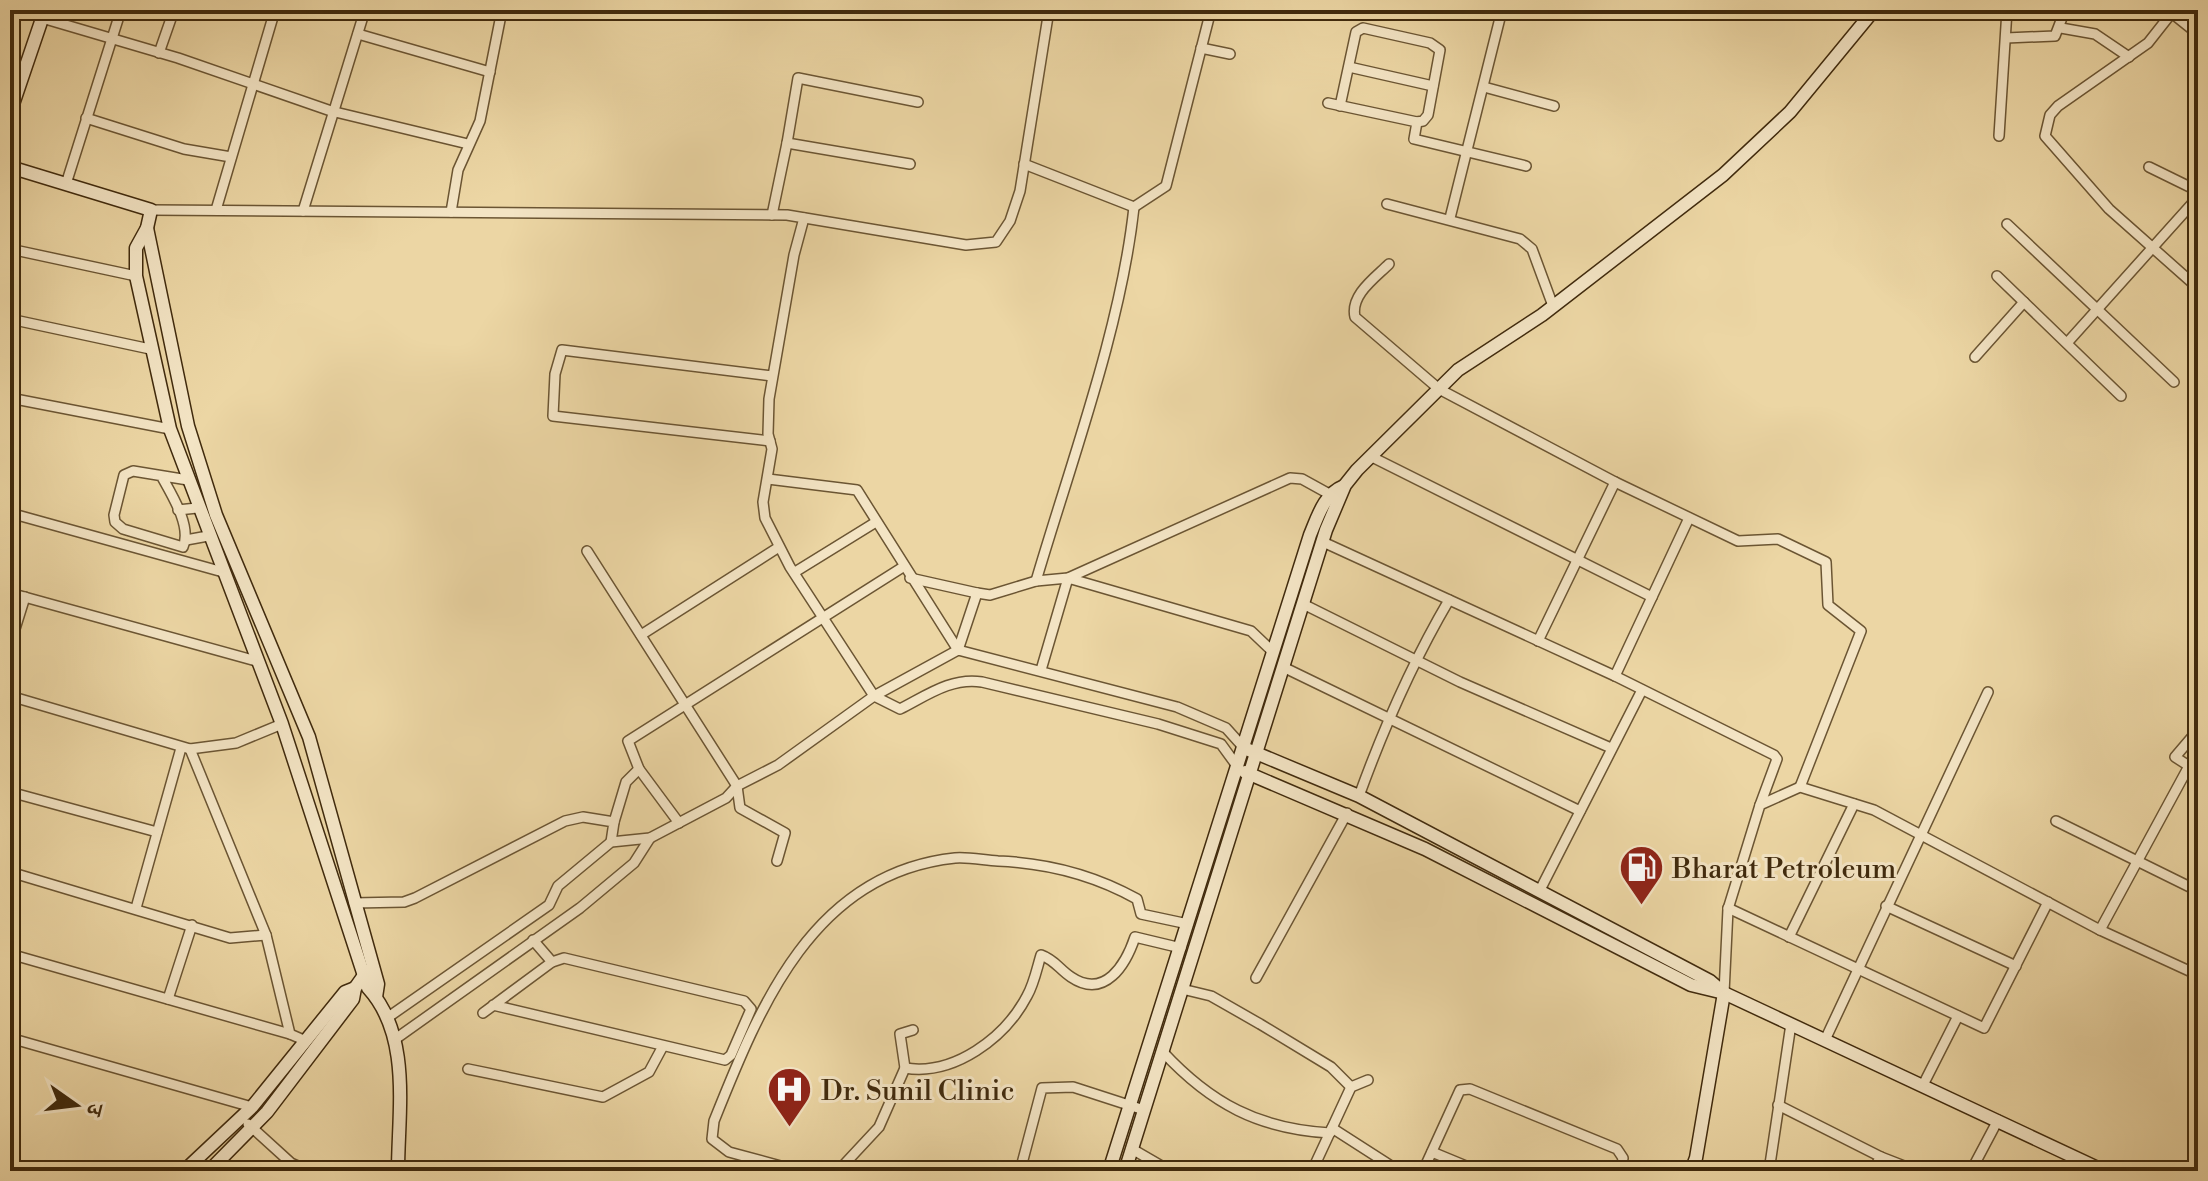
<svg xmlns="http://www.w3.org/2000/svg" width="2208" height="1181" font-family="'Libre Bodoni','Noto Serif Devanagari',serif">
	<rect width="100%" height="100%" fill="#ecd6a4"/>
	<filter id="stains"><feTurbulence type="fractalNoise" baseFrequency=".0025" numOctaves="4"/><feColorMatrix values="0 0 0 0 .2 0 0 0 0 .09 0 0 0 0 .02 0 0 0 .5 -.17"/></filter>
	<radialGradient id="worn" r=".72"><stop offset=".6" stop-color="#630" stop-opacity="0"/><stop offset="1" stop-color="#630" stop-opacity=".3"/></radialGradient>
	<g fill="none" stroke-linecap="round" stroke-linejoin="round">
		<defs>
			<g id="street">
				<path d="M2168,10L2198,34"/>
				<path d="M2174,10L2148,43L2058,106L2050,115L2045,136L2109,209L2198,288"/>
				<path d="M42,18L178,58L331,111L468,144"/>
				<path d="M2061,28L2095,34L2129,57"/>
				<path d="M358,34L490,72"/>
				<path d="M2006,38L2055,36L2065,10"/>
				<path d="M1201,48L1230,54"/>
				<path d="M159,53L174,10"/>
				<path d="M1349,67L1433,86"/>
				<path d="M10,76L22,78"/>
				<path d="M1484,87L1554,106"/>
				<path d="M1328,103L1417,122L1414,139L1526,166"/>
				<path d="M1340,106L1356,32L1363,28L1430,43L1440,50L1428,115L1423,121L1417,122"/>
				<path d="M86,118L184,149L231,157"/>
				<path d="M1999,136L2007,10"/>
				<path d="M787,143L798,78L918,102"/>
				<path d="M1024,164L1134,207"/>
				<path d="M2149,167L2198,191"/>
				<path d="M66,184L121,10"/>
				<path d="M1387,204L1520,239L1532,249L1553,306"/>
				<path d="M1134,207L1166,186L1211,10"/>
				<path d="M151,210L787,215L966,245L996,242L1010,221L1020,191L1049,10"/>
				<path d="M216,210L275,10"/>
				<path d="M303,211L365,10"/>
				<path d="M451,212L458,170L480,121L502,10"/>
				<path d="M772,215L787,143L910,164"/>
				<path d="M804,218L794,255L769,399L768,434L772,449L763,502L765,518L790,567L874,696L900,709C926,696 951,677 982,682L1158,724L1221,744L1237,766"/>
				<path d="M1450,218L1502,10"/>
				<path d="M2007,224L2174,382"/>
				<path d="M10,249L136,276"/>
				<path d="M1389,264C1375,278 1350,295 1355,317L1439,389L1615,482L1738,541L1778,539L1826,562L1828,605L1861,631L1800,787"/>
				<path d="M1997,276L2121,396"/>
				<path d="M10,319L150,349"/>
				<path d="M2067,343L2198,197"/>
				<path d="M1975,357L2024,302"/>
				<path d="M10,398L170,429"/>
				<path d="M770,441L553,416L555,374L562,350L772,376"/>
				<path d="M1372,457L1652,597"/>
				<path d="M162,477C172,495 192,527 183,547L123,529L115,522L114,515L124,475L133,471L188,480"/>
				<path d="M768,479L857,490L958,650"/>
				<path d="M178,510L197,508"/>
				<path d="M10,513L223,572"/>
				<path d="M10,531L16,515"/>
				<path d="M186,540L208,536"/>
				<path d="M1323,542L1615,676L1774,755L1777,759L1760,805"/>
				<path d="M587,551L737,786L740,808L785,833L777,861"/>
				<path d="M795,572L876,522"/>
				<path d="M910,578L977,593L958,650"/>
				<path d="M1036,581C1071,462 1121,328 1134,207"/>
				<path d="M10,593L256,661"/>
				<path d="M977,593L990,595L1036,581L1068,578L1290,478L1302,479L1331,495"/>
				<path d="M1303,604L1460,682L1611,748"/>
				<path d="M641,635L779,547"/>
				<path d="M1538,641L1615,482"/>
				<path d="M10,645L25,597"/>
				<path d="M1283,667L1580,811"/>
				<path d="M1041,670L1068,578L1251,631L1273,652"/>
				<path d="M1615,676L1689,518"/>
				<path d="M10,696L190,749L236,743L282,724"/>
				<path d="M190,749L266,935L290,1034L306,1041"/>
				<path d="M2189,766L2175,757L2198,730"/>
				<path d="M10,792L157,832"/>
				<path d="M1359,796C1384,727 1412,663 1449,600"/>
				<path d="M2056,821L2198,891"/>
				<path d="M614,822L626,782L639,769"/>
				<path d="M679,823L639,769L628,741L903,567"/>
				<path d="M10,872L230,938L266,935"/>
				<path d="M1540,890L1642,690"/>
				<path d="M354,903L404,902L415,898L565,821L583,817L614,822L611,842"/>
				<path d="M1886,906L2016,966"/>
				<path d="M136,908L181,748"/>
				<path d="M1728,908L1984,1028L2048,902"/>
				<path d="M2100,930L2189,766L2198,772"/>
				<path d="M1789,937L1854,804"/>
				<path d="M533,940L552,962"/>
				<path d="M10,954L290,1034"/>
				<path d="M1256,978L1347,813"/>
				<path d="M1182,989L1211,996L1260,1024L1331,1067L1351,1087"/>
				<path d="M1724,993L1728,909L1760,805L1800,787L1874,810L2100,930L2198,975"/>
				<path d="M168,999L192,925"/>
				<path d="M483,1013L552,962L564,958L744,1001L751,1009L731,1055L725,1060L493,1005"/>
				<path d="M387,1018L549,905L558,886L611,842L650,838L726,798L737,786L778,765L874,696L958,650L1177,707L1226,728L1244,748"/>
				<path d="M10,1038L252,1107"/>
				<path d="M394,1040L580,908L634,863L650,838"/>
				<path d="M1825,1040L1988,692"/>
				<path d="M1162,1051C1211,1104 1259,1129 1330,1133"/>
				<path d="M905,1068L900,1034L913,1030"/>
				<path d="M468,1069L603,1097L649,1072L663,1046"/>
				<path d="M1923,1085L1958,1016"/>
				<path d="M1778,1105L1881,1157L1872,1171"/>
				<path d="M248,1124L291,1163L309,1171"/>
				<path d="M1332,1128L1351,1087L1368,1080"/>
				<path d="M1132,1149L1170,1171"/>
				<path d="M1432,1152L1478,1171"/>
				<path d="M1881,1157L1917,1171"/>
				<path d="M799,1171L729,1152L712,1139L714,1121C760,1006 813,873 955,858C969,857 983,860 998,861C1047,863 1094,875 1137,899L1141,914L1188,924"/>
				<path d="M838,1171L879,1127L905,1068C954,1076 1005,1038 1027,996C1034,984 1037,968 1041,955C1055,960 1059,969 1071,977C1105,1000 1126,964 1135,937L1181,948"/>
				<path d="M1020,1171L1042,1088L1073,1087L1144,1110"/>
				<path d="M1312,1171L1332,1128L1399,1171"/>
				<path d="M1423,1171L1460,1090L1470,1089L1617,1149L1623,1158L1621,1171"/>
				<path d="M1769,1171L1791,1024"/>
				<path d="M1971,1171L1998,1120"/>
			</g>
			<g id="secondary">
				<path d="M10,113L45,10"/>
				<path d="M10,167L151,210L147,228L136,248V276L170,429L282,724L368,988C412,1036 398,1112 398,1171"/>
				<path d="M147,228L188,426L216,515L309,737L378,984L376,997"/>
				<path d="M1244,748L1359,796L1710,981L1724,993L2104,1171"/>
				<path d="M1245,772L1425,849L1691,985L1724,993"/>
				<path d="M184,1171L252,1107L345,992L355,988"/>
				<path d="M209,1171L267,1112L353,999L355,988L367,971"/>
				<path d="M1109,1171L1310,535C1318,516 1324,494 1344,486"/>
				<path d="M1125,1171L1326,530L1345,485L1357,470L1458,370L1542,315L1723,175L1790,112L1874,10"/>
				<path d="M1691,1171L1696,1158L1724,993"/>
			</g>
		</defs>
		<!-- street casing -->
		<use href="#street" stroke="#6b5533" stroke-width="12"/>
		<!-- secondary casing -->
		<use href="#secondary" stroke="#402a0d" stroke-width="15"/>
		<!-- street -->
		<use href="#street" stroke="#f3e4c4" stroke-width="9"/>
		<!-- secondary -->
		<use href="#secondary" stroke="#f3e4c4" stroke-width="12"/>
	</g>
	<!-- icons -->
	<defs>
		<symbol id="fuel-pin" viewBox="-11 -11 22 30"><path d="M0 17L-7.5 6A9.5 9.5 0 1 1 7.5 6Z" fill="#8f2418" stroke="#f3e4c4"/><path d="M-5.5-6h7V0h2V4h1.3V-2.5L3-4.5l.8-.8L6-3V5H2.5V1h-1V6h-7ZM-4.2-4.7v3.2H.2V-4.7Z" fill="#fff"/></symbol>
		<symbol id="hospital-pin" viewBox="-11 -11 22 30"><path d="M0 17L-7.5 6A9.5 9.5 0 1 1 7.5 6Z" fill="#8f2418" stroke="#f3e4c4"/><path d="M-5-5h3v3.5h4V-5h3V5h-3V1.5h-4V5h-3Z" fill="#fff"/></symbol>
	</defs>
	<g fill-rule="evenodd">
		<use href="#fuel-pin" x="1616" y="842" width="51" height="69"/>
		<use href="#hospital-pin" x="764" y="1064" width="51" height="69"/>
	</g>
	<g text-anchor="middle" stroke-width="6" stroke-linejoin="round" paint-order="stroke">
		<!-- poi labels -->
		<g font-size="28" fill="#402a0d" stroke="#f3e4c4" text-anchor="start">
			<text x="1672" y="878">Bharat Petroleum</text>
			<text x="821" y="1100">Dr. Sunil Clinic</text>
		</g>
	</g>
	<!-- margin -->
	<rect width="2208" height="1181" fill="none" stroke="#ecd6a4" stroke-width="40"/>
	<rect x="12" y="12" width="2184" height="1157" fill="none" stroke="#402a0d" stroke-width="4"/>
	<rect x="20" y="20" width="2168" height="1141" fill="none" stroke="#402a0d" stroke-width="2"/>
	<!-- north arrow -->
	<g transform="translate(76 1105) rotate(104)" stroke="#f3e4c4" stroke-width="6" paint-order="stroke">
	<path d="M0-6L14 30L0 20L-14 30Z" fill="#402a0d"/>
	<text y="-12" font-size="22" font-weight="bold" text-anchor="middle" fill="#402a0d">उ</text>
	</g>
	<rect width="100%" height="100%" filter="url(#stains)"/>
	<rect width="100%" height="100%" fill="url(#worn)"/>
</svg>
